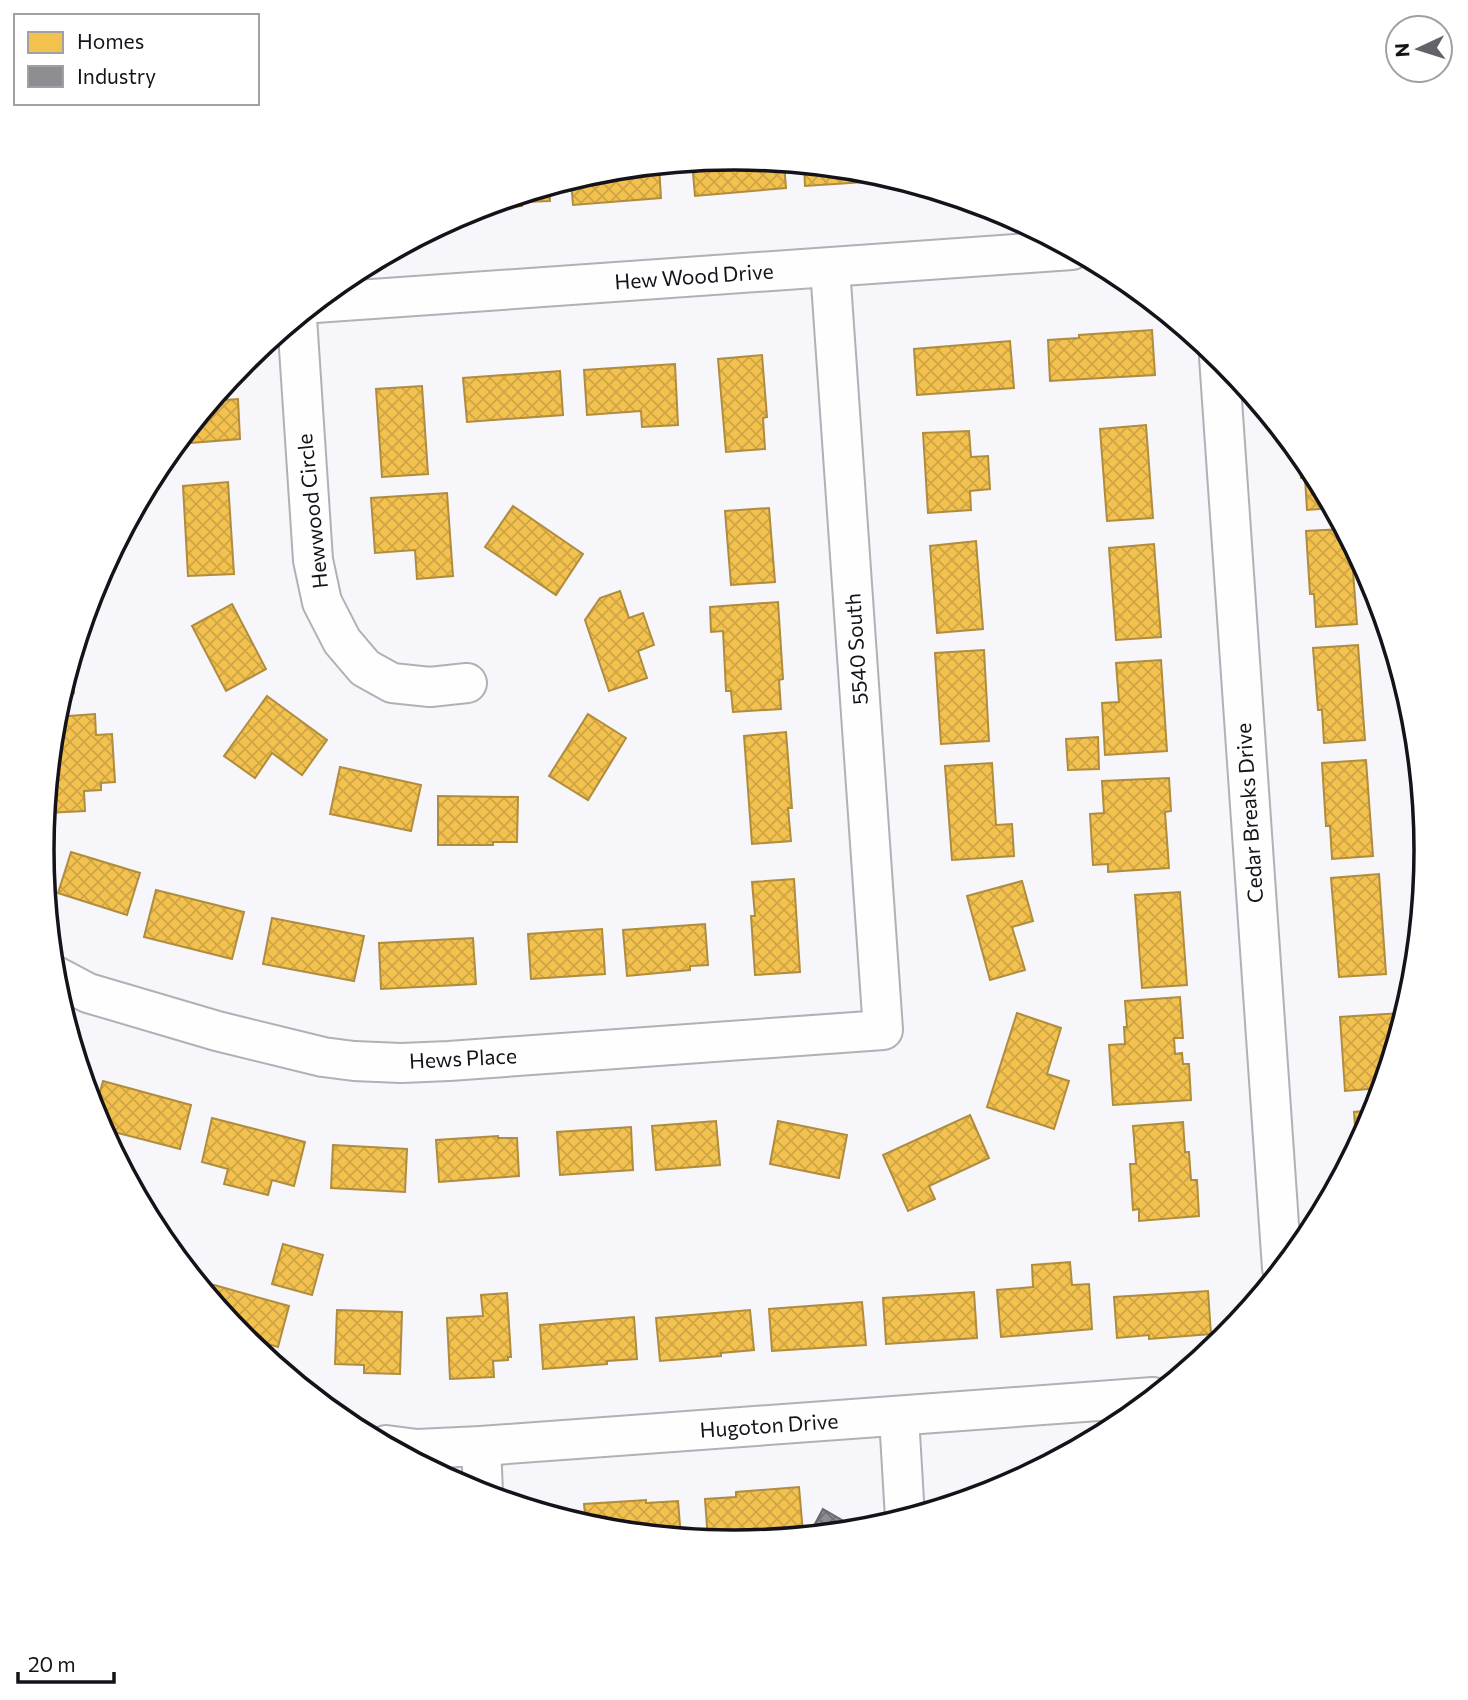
<svg xmlns="http://www.w3.org/2000/svg" width="1468" height="1700" font-family="Commissioner,sans-serif">
	<defs>
		<pattern id="homes-cross-hatch" width="8" height="8" patternUnits="userSpaceOnUse" patternTransform="scale(1.75)"><rect width="8" height="8" fill="#f2c14e"/><path d="M0 0l8 8M0 8l8-8" fill="none" stroke="#cfa544"/></pattern>
		<pattern id="industry-cross-hatch" width="8" height="8" patternUnits="userSpaceOnUse" patternTransform="scale(1.75)"><rect width="8" height="8" fill="#8d8d92"/><path d="M0 0l8 8M0 8l8-8" fill="none" stroke="#727276"/></pattern>
	</defs>
	<rect width="100%" height="100%" fill="#f7f6fb"/>
	<!-- homes -->
	<g fill="url(#homes-cross-hatch)" stroke="#b08c3e" stroke-width="2">
		<path d="M734,158L784,163L786,188L695,196L692,162Z"/>
		<path d="M659,165L661,198L573,205L571,180L599,171Z"/>
		<path d="M804,165L869,171L896,180L805,186Z"/>
		<path d="M549,186L550,201L522,202V206L474,209Z"/>
		<path d="M1152,330L1155,375L1050,381L1048,340L1079,338V335Z"/>
		<path d="M1010,341L1014,388L917,395L914,349Z"/>
		<path d="M762,355L767,417L763,418L765,449L726,452L718,359Z"/>
		<path d="M675,364L678,425L642,427L641,411L587,415L584,370Z"/>
		<path d="M560,371L563,415L467,422L463,378Z"/>
		<path d="M422,386L428,474L382,477L376,389Z"/>
		<path d="M238,399L240,439L177,444L211,401Z"/>
		<path d="M1146,425L1153,518L1107,521L1100,429Z"/>
		<path d="M969,431L971,457L988,456L990,489L970,491L971,510L928,513L923,433Z"/>
		<path d="M1300,454L1310,466L1332,508L1307,510L1305,478H1301Z"/>
		<path d="M228,482L234,574L188,576L183,486Z"/>
		<path d="M447,493L453,576L417,579L415,550L375,553L371,498Z"/>
		<path d="M513,506L583,554L556,595L485,547Z"/>
		<path d="M769,508L775,582L731,585L725,511Z"/>
		<path d="M1343,529L1351,544L1357,624L1316,627L1314,594H1310L1306,531Z"/>
		<path d="M976,541L983,629L937,633L930,546Z"/>
		<path d="M1154,544L1161,637L1116,640L1109,548Z"/>
		<path d="M620,591L629,618L643,613L654,645L638,651L647,678L609,691L585,620L600,598Z"/>
		<path d="M778,602L783,679L779,680L781,709L733,712L731,691H726L723,631L711,632L710,607Z"/>
		<path d="M232,604L266,669L226,691L192,626Z"/>
		<path d="M1358,645L1365,740L1324,743L1322,710H1318L1313,648Z"/>
		<path d="M984,650L989,741L941,744L935,653Z"/>
		<path d="M72,660L74,693L62,694Z"/>
		<path d="M1161,660L1167,751L1105,755L1102,703L1119,702L1116,663Z"/>
		<path d="M267,696L327,740L302,775L272,753L255,778L224,756Z"/>
		<path d="M95,714L96,735L112,734L115,782L101,783V790L84,791L85,811L46,813L55,717Z"/>
		<path d="M588,714L626,738L588,800L549,776Z"/>
		<path d="M786,732L792,808H788L791,841L752,844L744,736Z"/>
		<path d="M1098,737L1099,769L1068,770L1066,739Z"/>
		<path d="M1366,760L1373,856L1332,859L1330,826H1326L1322,763Z"/>
		<path d="M992,763L996,825L1012,824L1014,856L952,860L945,766Z"/>
		<path d="M340,767L421,785L411,831L330,814Z"/>
		<path d="M1169,778L1171,811L1165,812L1169,868L1108,872V864L1093,865L1090,814L1104,813L1102,781Z"/>
		<path d="M438,796L518,797L517,842H493V845H438Z"/>
		<path d="M71,852L140,873L127,915L58,893Z"/>
		<path d="M1379,874L1386,974L1339,977L1331,878Z"/>
		<path d="M794,879L800,972L755,975L751,916H755L752,882Z"/>
		<path d="M1022,881L1033,921L1012,927L1025,970L990,980L967,896Z"/>
		<path d="M156,890L244,912L232,959L144,937Z"/>
		<path d="M1180,892L1187,985L1142,988L1135,895Z"/>
		<path d="M272,918L364,936L354,981L263,964Z"/>
		<path d="M705,924L708,965L690,966V970L627,976L623,930Z"/>
		<path d="M602,929L605,974L531,979L528,934Z"/>
		<path d="M473,938L476,984L381,989L379,943Z"/>
		<path d="M1180,997L1183,1038H1174L1175,1054L1182,1053L1183,1064H1189L1191,1100L1113,1105L1109,1045L1125,1044L1124,1027H1127L1125,1001Z"/>
		<path d="M1017,1013L1061,1028L1047,1074L1069,1081L1054,1129L987,1107Z"/>
		<path d="M1401,1013L1402,1022L1381,1088L1345,1091L1340,1017Z"/>
		<path d="M103,1081L191,1105L180,1149L102,1129L94,1114Z"/>
		<path d="M1375,1110L1360,1139L1356,1140L1354,1112Z"/>
		<path d="M970,1115L989,1158L929,1186L935,1199L908,1211L883,1155Z"/>
		<path d="M212,1118L305,1142L294,1186L272,1180L268,1195L224,1184L228,1169L202,1162Z"/>
		<path d="M716,1121L720,1165L656,1170L652,1126Z"/>
		<path d="M778,1121L847,1135L839,1178L770,1164Z"/>
		<path d="M1183,1122L1185,1152H1189L1191,1180H1197L1199,1216L1139,1221V1209L1133,1210L1130,1164H1136L1133,1126Z"/>
		<path d="M631,1127L633,1170L560,1175L557,1132Z"/>
		<path d="M498,1136V1138H517L519,1176L439,1182L436,1140Z"/>
		<path d="M333,1145L407,1149L405,1192L331,1188Z"/>
		<path d="M283,1244L323,1255L312,1295L272,1284Z"/>
		<path d="M1070,1262L1072,1285L1089,1284L1092,1329L1001,1337L997,1290L1033,1287L1032,1265Z"/>
		<path d="M200,1281L289,1306L278,1347L251,1339L250,1341L244,1339L199,1284Z"/>
		<path d="M1208,1291L1211,1334L1149,1339V1335L1117,1338L1114,1297Z"/>
		<path d="M974,1292L977,1338L886,1344L883,1298Z"/>
		<path d="M507,1293L511,1357H508V1360L493,1361L494,1377L450,1379L447,1318L483,1316L481,1295Z"/>
		<path d="M862,1302L866,1345L772,1351L769,1309Z"/>
		<path d="M337,1310L402,1312L400,1374L364,1373V1365L335,1364Z"/>
		<path d="M750,1310L754,1350L721,1353V1356L660,1361L656,1318Z"/>
		<path d="M634,1317L637,1359L607,1361V1364L543,1369L540,1325Z"/>
		<path d="M1028,1474L1004,1486V1476Z"/>
		<path d="M799,1487L803,1533L774,1535V1538L738,1542V1539L708,1540L705,1499L736,1497V1492Z"/>
		<path d="M646,1500V1503L678,1501L681,1537L599,1529L586,1525L584,1504Z"/>
	</g>
	<!-- industry -->
	<path fill="url(#industry-cross-hatch)" stroke="#69686e" stroke-width="2" d="M823,1509L859,1530L809,1535Z"/>
	<g fill="none" stroke-linecap="round" stroke-linejoin="round">
		<defs>
			<g id="minor">
				<path d="M315,303L1072,250"/>
				<path d="M297,318L313,560L322,602L342,641L365,668L392,683L430,687L467,683"/>
				<path d="M1219,357L1282,1268"/>
				<path d="M54,975L88,993L217,1031L323,1057L354,1061L401,1063L449,1061L883,1030L830,268"/>
				<path d="M899,1417L905,1518"/>
				<path d="M386,1445L417,1449L481,1446L1153,1397"/>
				<path d="M481,1446L483,1493"/>
			</g>
		</defs>
		<!-- minor casing -->
		<use href="#minor" stroke="#b1b0b5" stroke-width="42"/>
		<!-- minor -->
		<use href="#minor" stroke="#fefefe" stroke-width="38"/>
	</g>
	<g text-anchor="middle" stroke-width="7" stroke-linejoin="round" paint-order="stroke">
		<!-- street labels -->
		<g font-size="21" fill="#15121a" stroke="#fff">
			<text transform="translate(694 277) rotate(-4)" y="7">Hew Wood Drive</text>
			<text transform="translate(313 511) rotate(-96)" y="7">Hewwood Circle</text>
			<text transform="translate(857 649) rotate(-94)" y="7">5540 South</text>
			<text transform="translate(1250 813) rotate(-94)" y="7">Cedar Breaks Drive</text>
			<text transform="translate(463 1059) rotate(-3)" y="7">Hews Place</text>
			<text transform="translate(769 1426) rotate(-4)" y="7">Hugoton Drive</text>
		</g>
	</g>
	<!-- crop -->
	<path d="M0 0H1468V1700H0ZM54 850a680 680 0 1 1 1360 0a680 680 0 1 1-1360 0Z" fill="#fff" fill-rule="evenodd"/>
	<path fill="none" stroke="#15121a" stroke-width="3.5" d="M54 850a680 680 0 1 1 1360 0a680 680 0 1 1-1360 0Z"/>
	<!-- legend -->
	<rect x="14" y="14" width="245" height="91" fill="#ffffff" stroke="#a1a0a3" stroke-width="2"/>
	<rect x="28" y="32" width="35" height="21" fill="#f2c14e" stroke="#a1a0a3" stroke-width="2"/>
	<text x="77" y="49" font-size="21" fill="#15121a">Homes</text>
	<rect x="28" y="66" width="35" height="21" fill="#8d8d92" stroke="#a1a0a3" stroke-width="2"/>
	<text x="77" y="84" font-size="21" fill="#15121a">Industry</text>
	<!-- north arrow -->
	<g transform="translate(1419 49) rotate(266)"><circle r="33" fill="#ffffff" stroke="#a1a0a3" stroke-width="2"/>
	<path d="M0-5L12 26L0 18L-12 26Z" fill="#646269"/>
	<text y="-10" font-size="19" font-weight="bold" text-anchor="middle" fill="#15121a">N</text>
	</g>
	<!-- scale -->
	<path d="M18 1672v10h96v-10" fill="none" stroke="#15121a" stroke-width="3.5"/>
	<text x="28" y="1672" font-size="21" fill="#15121a" stroke="#ffffff" stroke-width="5" paint-order="stroke">20 m</text>
</svg>
